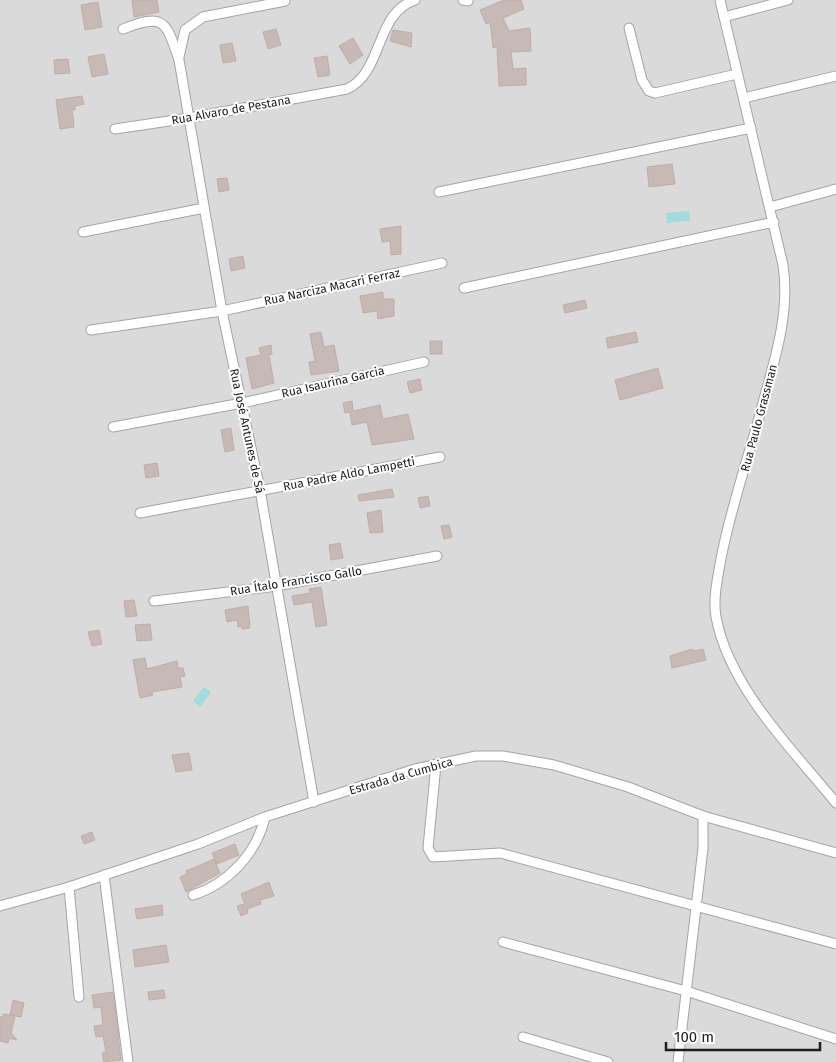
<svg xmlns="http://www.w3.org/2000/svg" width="836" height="1062" font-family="'Fira Sans',sans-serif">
	<rect width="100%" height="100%" fill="#efe9e3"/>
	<!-- residential -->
	<rect fill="#dbdada" x="0" y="0" width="836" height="1062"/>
	<!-- water -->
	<g fill="#a1dbde">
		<path d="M689,211L690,221L667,223L666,213Z"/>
		<path d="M204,687L211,692L200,707L193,701Z"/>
	</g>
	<!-- building -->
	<g fill="#c7bab6" stroke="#c1aca5">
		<path d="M132,0H157L159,12L134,17Z"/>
		<path d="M504,0H521L524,9L503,18L509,31L530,28L531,51L511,52L513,69L526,68V85L499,86L497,47L493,48L490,22L486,24L480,10Z"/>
		<path d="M98,2L102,27L85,30L81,5Z"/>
		<path d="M276,29L281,45L268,49L263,32Z"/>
		<path d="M393,30L412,33L411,47L390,41Z"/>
		<path d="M353,38L363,55L350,64L339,46Z"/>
		<path d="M232,43L236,61L223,63L220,45Z"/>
		<path d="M104,54L108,74L92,77L88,57Z"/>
		<path d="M327,56L330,75L318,77L314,58Z"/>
		<path d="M68,59L70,73L55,74L54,60Z"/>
		<path d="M82,96L84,104L75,106V110H72L74,127L60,129L56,100Z"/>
		<path d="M672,164L675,184L649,187L647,167Z"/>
		<path d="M227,178L229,190L219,192L217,179Z"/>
		<path d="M401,226V254L391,255L390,241L382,242L380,229Z"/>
		<path d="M243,256L245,268L231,271L229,259Z"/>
		<path d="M383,292V299H394V316L378,319L377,311L363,313L360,296Z"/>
		<path d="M585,300L587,308L565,313L563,305Z"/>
		<path d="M321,332L324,347L334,345L339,371L311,375L309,362L315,361L310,334Z"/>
		<path d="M636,332L638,342L608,348L606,338Z"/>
		<rect x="430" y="341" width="12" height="13"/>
		<path d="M271,345L272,354L269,355L274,383L252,389L246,358L261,355L259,348Z"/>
		<path d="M658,368L663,388L620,400L615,380Z"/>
		<path d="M420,379L422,390L410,393L407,382Z"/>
		<path d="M352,401L353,411L380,405L383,419L408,414L414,439L372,445L367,422L352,425L350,412L345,413L343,403Z"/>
		<path d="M231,428L234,450L225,452L221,430Z"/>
		<path d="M157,463L159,476L146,478L144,465Z"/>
		<path d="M392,489L394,497L359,501L358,495Z"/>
		<path d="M428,496L430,506L420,508L418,498Z"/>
		<path d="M381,510L383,532L370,533L367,513Z"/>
		<path d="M449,525L452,537L444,539L441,526Z"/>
		<path d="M340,543L343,558L331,560L329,545Z"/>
		<path d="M321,587L327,625L316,627L312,602L294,605L292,596L310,593L309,589Z"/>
		<path d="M134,600L137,616L126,617L124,601Z"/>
		<path d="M248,606L250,628L242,629V626L238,627L237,620L227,622L225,610Z"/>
		<path d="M150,624L152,640L137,641L135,625Z"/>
		<path d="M99,630L102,644L92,646L88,632Z"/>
		<path d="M692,649L694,651L703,649L706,660L672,668L670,656Z"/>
		<path d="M145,658L147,669L177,661L178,668H183L185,676L180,677L182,687L152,692L153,695L140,698L133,660Z"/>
		<path d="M189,753L192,770L176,772L172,755Z"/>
		<path d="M92,832L95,840L84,844L81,836Z"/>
		<path d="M235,844L239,855L217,864L212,853Z"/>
		<path d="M214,859L220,873L186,892L180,877L187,874L186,871Z"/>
		<path d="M269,882L274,896L260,900L261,904L247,909L248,913L241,916L237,906L245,904L241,894Z"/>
		<path d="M162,905L163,915L137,919L135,909Z"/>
		<path d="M166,945L169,962L135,967L133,950Z"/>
		<path d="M164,990L165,998L149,1000L148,992Z"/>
		<path d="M113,992L121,1060L104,1062L102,1053L106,1052L103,1036L96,1037L94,1026L103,1025L101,1007L94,1008L92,995Z"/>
		<path d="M13,1000L24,1003L21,1017L10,1015Z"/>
		<path d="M3,1014L15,1016L11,1033L17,1040L9,1038L8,1043L0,1041V1017H3Z"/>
	</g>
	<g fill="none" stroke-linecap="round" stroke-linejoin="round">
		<defs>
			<g id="street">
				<path d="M463,0L468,1"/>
				<path d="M720,0L783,265C790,310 776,356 764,399C750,454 730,508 720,564C717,581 713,600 716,617C729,687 792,749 836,803"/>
				<path d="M724,17L788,0"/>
				<path d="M629,28L642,80L649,91L655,93L737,74"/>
				<path d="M123,29C165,12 166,22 179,60L222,311L260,490L314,802"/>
				<path d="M179,57L185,30L203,17L285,1"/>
				<path d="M744,98L836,76"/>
				<path d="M115,129L189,118L347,89C383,73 375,13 415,0"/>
				<path d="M439,192L751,128"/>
				<path d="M770,207L836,189"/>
				<path d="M83,232L204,208"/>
				<path d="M464,288L774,222"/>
				<path d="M91,330L222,311L442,263"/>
				<path d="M113,427L242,403L424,362"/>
				<path d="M140,513L440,457"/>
				<path d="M154,601L276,586L437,556"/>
				<path d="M436,764L428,848L433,857L500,853L836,944"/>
				<path d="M104,875L128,1062"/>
				<path d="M69,887L79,997"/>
				<path d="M193,895C228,884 257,853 265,817"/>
				<path d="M0,906L69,887L198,844L265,817L415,769L476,756H503L554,765L628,787L703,816L836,853"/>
				<path d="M503,942L686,991L836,1039"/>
				<path d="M523,1037L608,1062"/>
				<path d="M678,1062L703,848V816"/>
			</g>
		</defs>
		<!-- street casing -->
		<use href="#street" stroke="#a4a4a4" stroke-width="11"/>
		<!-- street -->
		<use href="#street" stroke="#fff" stroke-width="9"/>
	</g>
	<g text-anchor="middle" stroke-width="4" stroke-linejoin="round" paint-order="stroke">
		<!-- street labels -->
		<g font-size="12" fill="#1d1d1d" stroke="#fff">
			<text transform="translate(231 110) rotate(-10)" y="4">Rua Alvaro de Pestana</text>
			<text transform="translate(332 287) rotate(-12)" y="4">Rua Narciza Macari Ferraz</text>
			<text transform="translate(333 382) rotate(-13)" y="4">Rua Isaurina Garcia</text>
			<text transform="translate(759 418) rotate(-75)" y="4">Rua Paulo Grassman</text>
			<text transform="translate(247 431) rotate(78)" y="4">Rua José Antunes de Sá</text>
			<text transform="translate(349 474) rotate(-11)" y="4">Rua Padre Aldo Lampetti</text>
			<text transform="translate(296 581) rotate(-9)" y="4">Rua Ítalo Francisco Gallo</text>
			<text transform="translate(401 776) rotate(-16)" y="4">Estrada da Cumbica</text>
		</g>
	</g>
	<!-- scale -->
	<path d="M666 1042v8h154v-8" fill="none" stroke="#1d1d1d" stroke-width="2.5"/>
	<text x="674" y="1042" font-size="15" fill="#1d1d1d" stroke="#ffffff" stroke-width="4" paint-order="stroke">100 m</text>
</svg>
